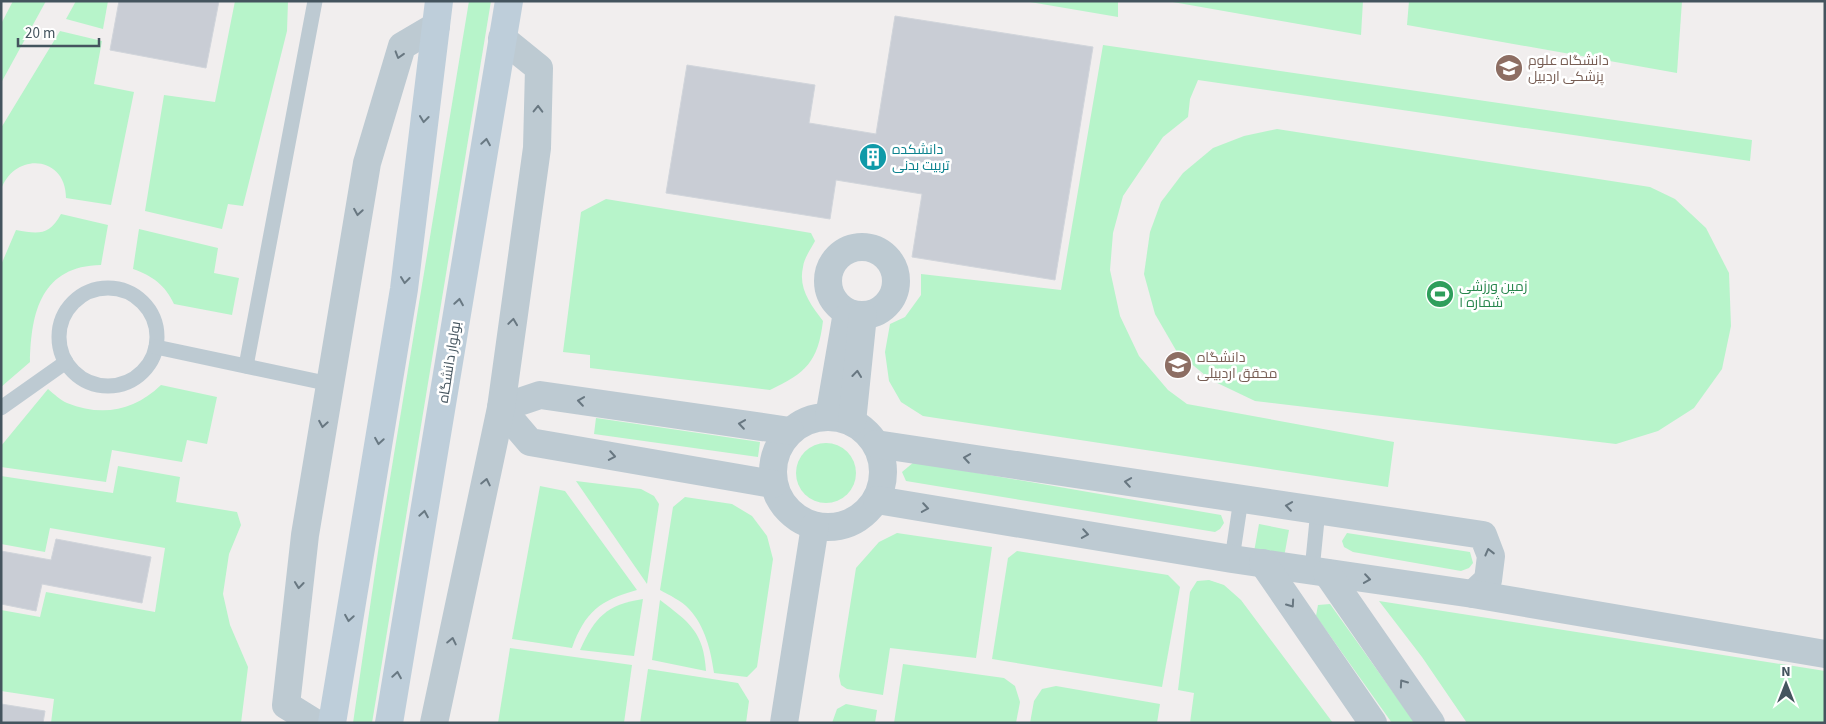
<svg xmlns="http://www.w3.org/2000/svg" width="1826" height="724" font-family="'Source Sans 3',Cairo,sans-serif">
	<rect width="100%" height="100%" fill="#f1eeee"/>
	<!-- green -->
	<g fill="#b7f4ca">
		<path d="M13,1H46L1,83V24Z"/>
		<path d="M76,1H108L103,29L66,19Z"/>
		<path d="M235,1H288L287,31L243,206L228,204L222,229L145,211L164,95L215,102Z"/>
		<path d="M469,1H491L372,723H353L379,545Z"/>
		<path d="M1024,1H1118V17Z"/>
		<path d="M1167,1H1363L1361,35Z"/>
		<path d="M1409,1H1682L1677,73L1407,25Z"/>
		<path d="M60,31L102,41L94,84L134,92L111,205L66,198C66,154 13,152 1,190V128Z"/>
		<path d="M1103,45L1752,140L1750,161L1198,80L1190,99L1188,117L1163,137L1123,196L1113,233L1110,270L1120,316L1139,356L1168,390L1187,404L1394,442L1388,487L923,416L901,402L889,381L885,352L890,324L905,317L921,295V274L1061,290Z"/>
		<path d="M1277,129L1650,187L1675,199L1706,228L1729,273L1731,326L1722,369L1694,408L1658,431L1616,444L1255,401L1211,380L1177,352L1155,314L1144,274L1150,232L1161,202L1183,173L1213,148L1244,136Z"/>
		<path d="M606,199L811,233L815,241C811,249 804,258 803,267C798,289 811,305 823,321C818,362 806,373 770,390L590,368V355L563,352L581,212Z"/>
		<path d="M61,214L108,225L101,265C42,266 31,311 30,362L1,387V265L16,230C38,234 49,236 61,214Z"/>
		<path d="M139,229L218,248L214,273L239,278L232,315L174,304C165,285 153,276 133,269Z"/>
		<path d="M161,385L217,397L207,444L187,440L182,462L112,450L106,482L1,467V446L48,389C54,394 60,400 67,403C102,417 134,411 161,385Z"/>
		<path d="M596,418L760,442L758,457L594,434Z"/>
		<circle cx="826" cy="473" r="30"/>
		<path d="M914,462L1221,515L1224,523L1220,529L1215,532L906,481L902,472Z"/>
		<path d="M118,466L180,477L176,502L237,512L241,525L229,554L223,594L230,625L248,667L241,723H51L54,699L1,691V610L40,617L46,592L155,612L165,548L50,528L45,552L1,544V476L113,493Z"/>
		<path d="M576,481L641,489L654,496L659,504L647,584Z"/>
		<path d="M540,486L565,491L637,590C600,600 585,612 572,648L512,639Z"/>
		<path d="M685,497L732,504L752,516L767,536L773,559L757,667L747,677L714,673C711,651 705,626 689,609C682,601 669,595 660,590L673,507Z"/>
		<path d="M1259,524L1289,530L1284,557L1254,552Z"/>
		<path d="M897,533L992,547L976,658L890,648L883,695L847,689L841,685L839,676L856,568L879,542Z"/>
		<path d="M1347,533L1470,552L1473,563L1469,568L1461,571L1353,552L1344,547L1342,541Z"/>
		<path d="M1017,551L1168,575L1180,587L1162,687L992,659L1008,558Z"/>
		<path d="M1209,580L1224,585L1241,600L1333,723H1190L1194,693L1178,690L1190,592L1197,581Z"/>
		<path d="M643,599L634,656L580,650C595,617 606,605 643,599Z"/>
		<path d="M660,600C689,622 704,632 706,671L652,660Z"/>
		<path d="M1379,601L1825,671V723H1467L1422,657Z"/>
		<path d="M1330,604L1415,723H1392L1316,616L1318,605Z"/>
		<path d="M510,648L632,665L624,723H498Z"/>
		<path d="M903,664L1004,678L1015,686L1020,702L1016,723H894Z"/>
		<path d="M648,669L738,683L749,701L746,723H640Z"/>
		<path d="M1056,686L1160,704L1157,723H1030L1034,701L1042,689Z"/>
		<path d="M846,704L877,710L875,723H832L837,709Z"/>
	</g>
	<!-- building -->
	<g fill="#c9cdd5" stroke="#d1d5db">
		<path d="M119,1H219L206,68L110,50Z"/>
		<path d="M895,16L1093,47L1055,280L912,257L922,194L836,180L830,219L666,193L687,65L815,85L809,123L876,134Z"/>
		<path d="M56,539L151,557L142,603L42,584L36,611L1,604V551L51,560Z"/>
		<path d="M1,704L45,711L43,723H1Z"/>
	</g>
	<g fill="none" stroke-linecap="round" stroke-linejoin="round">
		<!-- service -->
		<g stroke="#bdcad2" stroke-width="15">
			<circle cx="108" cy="337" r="49"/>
			<path d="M156,347L330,384"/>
			<path d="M246,366L315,1"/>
			<path d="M1,408L66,362"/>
			<path d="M1232,559L1241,499"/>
			<path d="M1312,570L1318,510"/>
		</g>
		<!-- minor -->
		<g stroke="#bdcad2" stroke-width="28">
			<circle cx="862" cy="281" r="34"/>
			<circle cx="828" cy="472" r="55"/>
			<path d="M829,417L846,318"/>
			<path d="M852,422L863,315"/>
			<path d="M876,444L1483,535L1491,556L1488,580L1473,594"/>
			<path d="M773,484L530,442L501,408L540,395L790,431"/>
			<path d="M877,500L1232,559L1473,594L1825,654"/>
			<path d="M1263,563L1373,723"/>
			<path d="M1327,573L1431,723"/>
			<path d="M315,723L286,705L305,535L367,163L402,46L436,26"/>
			<path d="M434,723L501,408L537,148L539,68L502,38"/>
			<path d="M784,723L815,526"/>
		</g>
		<!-- secondary -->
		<g stroke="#beceda" stroke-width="28">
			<path d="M332,723L404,289L439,1"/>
			<path d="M389,723L509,1"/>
		</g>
	</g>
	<!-- one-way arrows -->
	<defs><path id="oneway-chevron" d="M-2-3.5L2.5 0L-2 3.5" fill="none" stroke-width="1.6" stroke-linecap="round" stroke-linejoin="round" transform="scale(1.25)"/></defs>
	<g stroke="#687781">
		<use href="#oneway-chevron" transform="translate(399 55) rotate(107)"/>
		<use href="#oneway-chevron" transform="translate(538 109) rotate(-89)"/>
		<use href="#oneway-chevron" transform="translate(358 212) rotate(99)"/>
		<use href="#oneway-chevron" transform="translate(513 322) rotate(-82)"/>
		<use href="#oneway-chevron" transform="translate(857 374) rotate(-84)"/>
		<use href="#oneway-chevron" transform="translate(581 401) rotate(-172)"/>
		<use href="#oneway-chevron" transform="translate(323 424) rotate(100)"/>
		<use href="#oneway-chevron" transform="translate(742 424) rotate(-172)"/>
		<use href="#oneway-chevron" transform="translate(612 456) rotate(10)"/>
		<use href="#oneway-chevron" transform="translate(967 458) rotate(-171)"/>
		<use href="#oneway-chevron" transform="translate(486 482) rotate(-78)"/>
		<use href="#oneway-chevron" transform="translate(1128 482) rotate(-171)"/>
		<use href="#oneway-chevron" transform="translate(1289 506) rotate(-172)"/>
		<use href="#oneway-chevron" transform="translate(925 508) rotate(9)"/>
		<use href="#oneway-chevron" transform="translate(1085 534) rotate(9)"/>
		<use href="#oneway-chevron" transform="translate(1489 552) rotate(-104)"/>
		<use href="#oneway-chevron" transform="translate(1367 579) rotate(8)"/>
		<use href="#oneway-chevron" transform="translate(299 585) rotate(96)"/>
		<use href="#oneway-chevron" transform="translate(1291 604) rotate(55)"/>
		<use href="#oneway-chevron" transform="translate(452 641) rotate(-78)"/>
		<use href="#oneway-chevron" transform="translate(1403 683) rotate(-125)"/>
	</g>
	<g stroke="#697983">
		<use href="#oneway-chevron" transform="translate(424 119) rotate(97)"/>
		<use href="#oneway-chevron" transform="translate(486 142) rotate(-81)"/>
		<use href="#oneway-chevron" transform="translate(405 280) rotate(97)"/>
		<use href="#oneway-chevron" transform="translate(459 302) rotate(-81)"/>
		<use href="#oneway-chevron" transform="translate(379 441) rotate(99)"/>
		<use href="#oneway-chevron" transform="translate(424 514) rotate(-80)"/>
		<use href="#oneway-chevron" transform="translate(349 618) rotate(99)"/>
		<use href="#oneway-chevron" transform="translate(397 675) rotate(-81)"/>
	</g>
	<!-- icons -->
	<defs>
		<symbol id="university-disc" viewBox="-11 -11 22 22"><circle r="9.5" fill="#8d6e63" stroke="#fff"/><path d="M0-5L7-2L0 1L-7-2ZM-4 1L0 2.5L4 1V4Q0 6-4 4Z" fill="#fff"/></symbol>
		<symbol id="building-disc" viewBox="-11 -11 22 22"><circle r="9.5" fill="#0f9aa8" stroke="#fff"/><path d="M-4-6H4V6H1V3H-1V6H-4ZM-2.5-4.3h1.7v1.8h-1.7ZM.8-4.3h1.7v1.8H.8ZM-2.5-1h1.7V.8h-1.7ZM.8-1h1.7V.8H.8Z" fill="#fff"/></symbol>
		<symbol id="stadium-disc" viewBox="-11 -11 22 22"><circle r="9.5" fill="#2e9e5b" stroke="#fff"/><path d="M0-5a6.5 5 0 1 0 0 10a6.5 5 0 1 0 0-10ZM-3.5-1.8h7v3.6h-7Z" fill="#fff"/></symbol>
	</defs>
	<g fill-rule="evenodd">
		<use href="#university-disc" x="1493" y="52" width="32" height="32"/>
		<use href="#building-disc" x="857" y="141" width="32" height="32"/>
		<use href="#stadium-disc" x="1424" y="278" width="32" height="32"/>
		<use href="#university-disc" x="1162" y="349" width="32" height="32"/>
	</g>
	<g text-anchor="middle" stroke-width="5" stroke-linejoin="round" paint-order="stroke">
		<!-- education labels -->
		<g font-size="14" fill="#785e54" stroke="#fff" text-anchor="start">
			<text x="1528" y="65">دانشگاه علوم<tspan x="1528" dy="16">پزشکی اردبیل</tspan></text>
			<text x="1197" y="362">دانشگاه<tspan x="1197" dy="16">محقق اردبیلی</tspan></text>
		</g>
		<!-- culture labels -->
		<g font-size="14" fill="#0d838f" stroke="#fff" text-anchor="start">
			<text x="892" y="154">دانشکده<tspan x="892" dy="16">تربیت بدنی</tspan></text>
		</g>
		<!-- leisure labels -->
		<g font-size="14" fill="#27864d" stroke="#fff" text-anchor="start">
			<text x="1459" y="291">زمین ورزشی<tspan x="1459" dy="16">شماره ۱</tspan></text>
		</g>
		<!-- street labels -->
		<g font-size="14" fill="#44545e" stroke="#fff">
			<text transform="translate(449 362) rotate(-81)" y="5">بولوار دانشگاه</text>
		</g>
	</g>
	<!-- border -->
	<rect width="1826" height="724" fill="none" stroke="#44545e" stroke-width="5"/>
	<!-- north arrow -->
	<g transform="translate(1786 684)" stroke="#ffffff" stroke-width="4" paint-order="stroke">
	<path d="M0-4L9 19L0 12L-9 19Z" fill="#44545e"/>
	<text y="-8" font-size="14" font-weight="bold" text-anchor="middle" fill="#44545e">N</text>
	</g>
	<!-- scale -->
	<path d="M18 38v8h81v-8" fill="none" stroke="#44545e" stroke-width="2.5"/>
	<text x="25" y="38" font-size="15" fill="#44545e" stroke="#ffffff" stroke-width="4" paint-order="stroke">20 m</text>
</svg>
